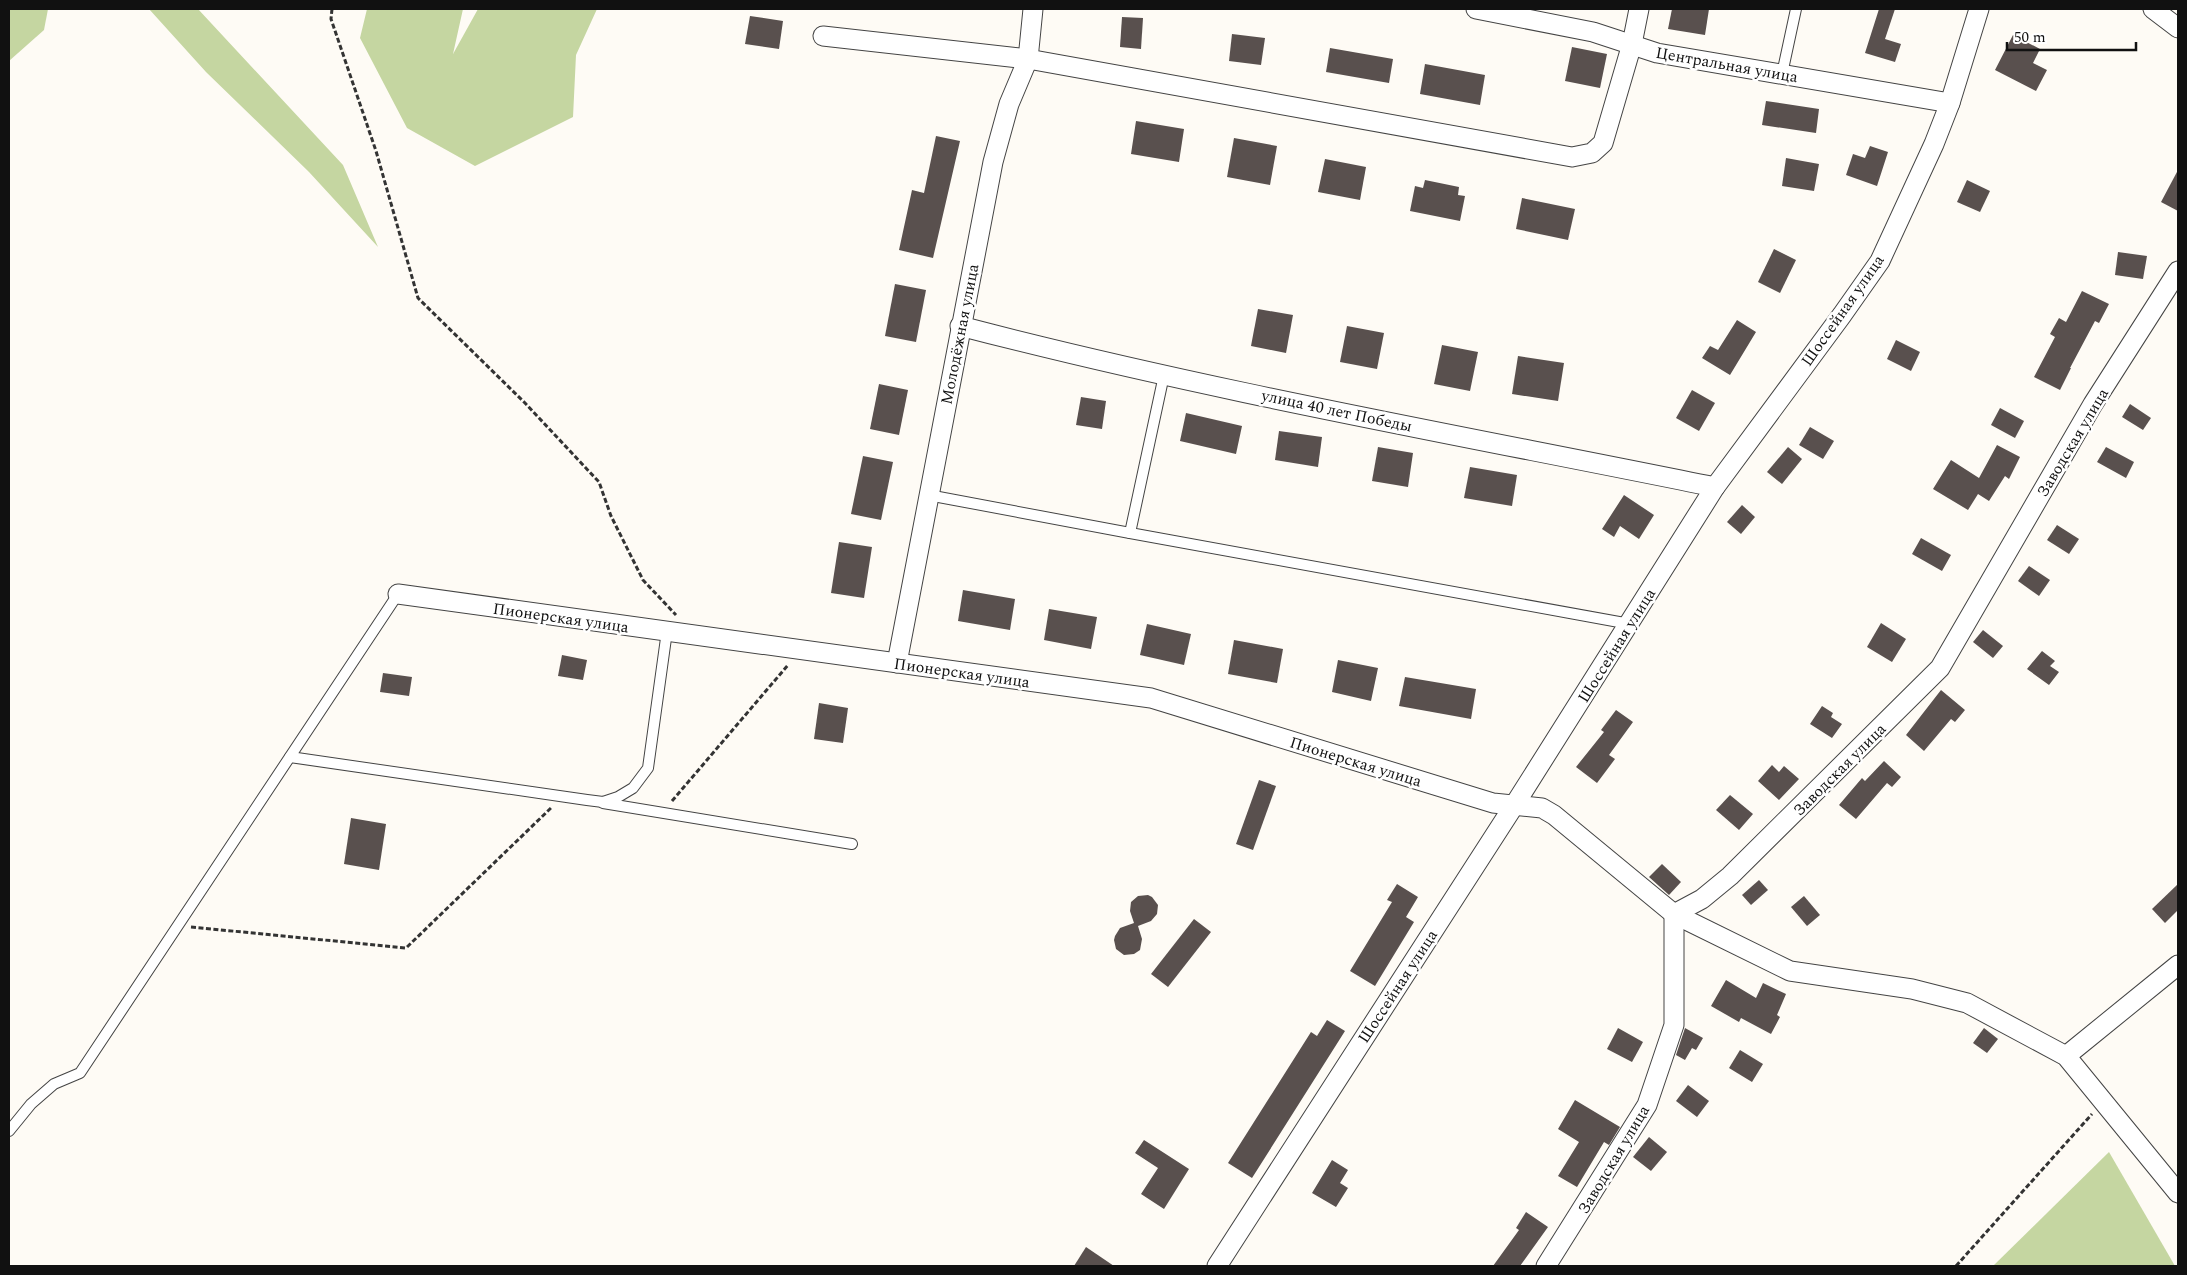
<svg xmlns="http://www.w3.org/2000/svg" width="2187" height="1275" font-family="Spectral,serif">
	<rect width="100%" height="100%" fill="#fefbf5"/>
	<!-- forest -->
	<g fill="#c5d6a1">
		<path d="M9,9H48L44,30L9,61Z"/>
		<path d="M149,9H198L343,165L378,247L309,172L206,72Z"/>
		<path d="M367,9H463L453,54L478,9H597L576,55L573,117L475,166L407,128L360,38Z"/>
		<path d="M2109,1152L2175,1266H1993Z"/>
	</g>
	<!-- building -->
	<g fill="#59504e">
		<path d="M1672,9H1709L1705,35L1668,29Z"/>
		<path d="M1879,9H1895L1885,39L1901,44L1895,62L1865,53Z"/>
		<path d="M750,16L783,21L779,49L745,44Z"/>
		<path d="M1122,17L1143,18L1141,49L1120,47Z"/>
		<path d="M1232,34L1265,38L1261,65L1229,61Z"/>
		<path d="M2013,35L2040,49L2033,63L2047,70L2036,91L1995,70Z"/>
		<path d="M1572,47L1607,54L1600,88L1565,81Z"/>
		<path d="M1330,48L1393,59L1389,83L1326,72Z"/>
		<path d="M1425,64L1485,75L1480,105L1420,94Z"/>
		<path d="M1766,101L1819,109L1816,133L1762,125Z"/>
		<path d="M1136,121L1184,129L1179,162L1131,154Z"/>
		<path d="M936,136L960,141L933,258L899,250L912,190L924,193Z"/>
		<path d="M1234,138L1277,146L1270,185L1227,177Z"/>
		<path d="M1870,146L1888,152L1877,186L1846,175L1853,154L1865,158Z"/>
		<path d="M1786,158L1819,164L1814,191L1782,186Z"/>
		<path d="M1325,159L1366,167L1360,200L1318,192Z"/>
		<path d="M2178,170V211L2161,202Z"/>
		<path d="M1425,180L1459,187L1458,195L1465,196L1460,221L1410,211L1415,186L1423,188Z"/>
		<path d="M1967,180L1990,191L1980,212L1957,202Z"/>
		<path d="M1522,198L1575,209L1568,240L1516,229Z"/>
		<path d="M1774,249L1796,260L1780,293L1758,282Z"/>
		<path d="M2118,252L2147,256L2143,279L2115,275Z"/>
		<path d="M895,284L926,290L916,342L885,336Z"/>
		<path d="M2082,291L2109,304L2099,323L2095,321L2070,368H2071L2060,390L2034,377L2055,337L2050,334L2059,318L2066,322Z"/>
		<path d="M1258,309L1293,315L1286,353L1251,346Z"/>
		<path d="M1737,320L1756,332L1730,375L1702,358L1710,346L1718,350Z"/>
		<path d="M1347,326L1384,333L1377,369L1340,362Z"/>
		<path d="M1896,340L1920,352L1911,371L1887,359Z"/>
		<path d="M1442,345L1478,352L1470,391L1434,384Z"/>
		<path d="M1518,356L1564,363L1558,401L1512,394Z"/>
		<path d="M879,384L908,390L899,435L870,429Z"/>
		<path d="M1692,390L1715,403L1699,431L1676,418Z"/>
		<path d="M1081,397L1106,401L1102,429L1076,425Z"/>
		<path d="M2130,404L2151,418L2143,430L2122,417Z"/>
		<path d="M2000,408L2024,421L2015,438L1991,425Z"/>
		<path d="M1186,413L1242,426L1236,454L1180,441Z"/>
		<path d="M1810,427L1834,441L1823,459L1799,445Z"/>
		<path d="M1279,431L1322,437L1318,467L1275,460Z"/>
		<path d="M1997,445L2020,457L2009,479L2005,476L1989,501L1978,494L1968,510L1933,489L1951,460L1979,478Z"/>
		<path d="M1378,447L1413,453L1408,487L1372,481Z"/>
		<path d="M1788,447L1802,459L1782,484L1767,472Z"/>
		<path d="M2106,447L2134,462L2126,478L2097,462Z"/>
		<path d="M863,456L893,462L881,520L851,514Z"/>
		<path d="M1470,467L1517,475L1512,506L1464,498Z"/>
		<path d="M1624,495L1654,515L1639,539L1620,526L1614,537L1602,529Z"/>
		<path d="M1742,505L1755,517L1741,534L1727,522Z"/>
		<path d="M2057,525L2079,539L2069,554L2047,540Z"/>
		<path d="M1921,538L1951,555L1942,571L1912,554Z"/>
		<path d="M839,542L872,547L864,598L831,593Z"/>
		<path d="M2029,566L2050,580L2039,596L2018,581Z"/>
		<path d="M963,590L1015,599L1010,630L958,621Z"/>
		<path d="M1049,609L1097,617L1091,649L1044,640Z"/>
		<path d="M1881,623L1906,639L1892,662L1867,647Z"/>
		<path d="M1147,624L1191,634L1184,665L1140,655Z"/>
		<path d="M1983,630L2003,646L1993,658L1973,642Z"/>
		<path d="M1234,640L1283,649L1277,683L1228,674Z"/>
		<path d="M2042,651L2055,661L2050,666L2059,672L2049,685L2027,669Z"/>
		<path d="M562,655L587,660L583,680L558,676Z"/>
		<path d="M1338,660L1378,668L1371,701L1332,692Z"/>
		<path d="M383,673L412,677L409,696L380,692Z"/>
		<path d="M1405,677L1476,689L1471,719L1399,706Z"/>
		<path d="M1941,690L1965,710L1955,722L1951,719L1924,751L1906,735Z"/>
		<path d="M819,703L848,708L843,743L814,739Z"/>
		<path d="M1822,706L1833,713L1831,717L1842,724L1832,738L1810,724Z"/>
		<path d="M1616,710L1633,722L1609,755L1615,759L1597,783L1576,767L1604,732L1601,730Z"/>
		<path d="M1884,761L1901,777L1892,787L1887,783L1856,819L1839,805L1862,778L1865,781Z"/>
		<path d="M1772,765L1779,772L1784,766L1799,779L1779,800L1758,781Z"/>
		<path d="M1259,780L1276,786L1253,850L1236,844Z"/>
		<path d="M1730,795L1753,814L1739,830L1716,810Z"/>
		<path d="M351,818L386,824L379,870L344,864Z"/>
		<path d="M1662,864L1681,882L1669,895L1649,877Z"/>
		<path d="M1759,880L1768,890L1751,905L1742,895Z"/>
		<path d="M1397,884L1418,897L1406,917L1414,922L1375,986L1350,971L1392,902L1387,900Z"/>
		<path d="M2178,884V910L2165,923L2152,909Z"/>
		<path d="M1148,895L1152,897L1158,905L1157,914L1151,921L1138,926L1142,939L1140,950L1134,954L1124,955L1116,949L1114,940L1115,936L1120,928L1134,923L1130,911L1131,902L1138,896Z"/>
		<path d="M1804,896L1820,915L1807,926L1791,907Z"/>
		<path d="M1194,919L1211,932L1168,987L1151,974Z"/>
		<path d="M1726,980L1756,998L1763,983L1786,994L1777,1015L1780,1017L1771,1034L1741,1018L1739,1022L1711,1006Z"/>
		<path d="M1327,1020L1345,1031L1252,1178L1228,1163L1311,1032L1317,1036Z"/>
		<path d="M1618,1028L1643,1042L1632,1062L1607,1049Z"/>
		<path d="M1685,1028L1703,1038L1696,1050L1692,1048L1685,1060L1676,1055Z"/>
		<path d="M1984,1028L1998,1039L1987,1053L1973,1043Z"/>
		<path d="M1740,1050L1763,1064L1752,1082L1729,1068Z"/>
		<path d="M1688,1085L1709,1101L1697,1117L1676,1101Z"/>
		<path d="M1575,1100L1620,1127L1609,1145L1604,1142L1577,1187L1558,1176L1579,1142L1558,1129Z"/>
		<path d="M1649,1137L1667,1152L1651,1171L1633,1157Z"/>
		<path d="M1144,1140L1189,1169L1164,1209L1141,1194L1158,1168L1135,1153Z"/>
		<path d="M1332,1160L1348,1170L1340,1183L1348,1188L1336,1207L1312,1193Z"/>
		<path d="M1526,1212L1548,1227L1520,1266H1493L1519,1230L1516,1228Z"/>
		<path d="M1086,1247L1114,1266H1074Z"/>
	</g>
	<g fill="none" stroke-linecap="round" stroke-linejoin="round">
		<defs>
			<g id="lane">
				<path d="M1782,74L1796,9"/>
				<path d="M1164,375L1130,533L1630,624"/>
				<path d="M928,495L1130,533"/>
				<path d="M290,757L587,800L603,802L618,797L633,788L648,768L667,631"/>
				<path d="M603,803L852,844"/>
				<path d="M9,1131L31,1104L54,1084L80,1073L398,594"/>
			</g>
			<g id="street">
				<path d="M1476,9L1593,32L1657,53L1950,103"/>
				<path d="M2153,9L2178,28"/>
				<path d="M823,36L1028,59L1572,157L1592,153L1603,143L1632,44L1639,9"/>
				<path d="M960,326C1209,391 1464,436 1715,487"/>
				<path d="M398,594L1151,698L1493,803L1542,808L1554,815L1674,914L1790,971L1912,989L1967,1003L2066,1056L2178,1193"/>
				<path d="M897,663L993,162L1009,104L1028,59L1033,9"/>
				<path d="M2066,1056L2178,965"/>
				<path d="M1217,1266L1515,804L1715,487L1842,315L1880,261L1934,144L1950,103L1979,9"/>
				<path d="M1546,1266L1647,1105L1674,1025V914L1702,899L1730,876L1940,668L2093,404L2178,271"/>
			</g>
		</defs>
		<!-- lane casing -->
		<use href="#lane" stroke="#444" stroke-width="12"/>
		<!-- street casing -->
		<use href="#street" stroke="#444" stroke-width="21"/>
		<!-- path -->
		<g stroke="#333" stroke-width="3" stroke-dasharray="5 2.5" stroke-linecap="butt">
			<path d="M332,9L331,19L376,151L418,298L525,403L599,482L611,516L643,580L676,615"/>
			<path d="M672,801L788,665"/>
			<path d="M191,927L406,948L552,807"/>
			<path d="M1956,1266L2092,1114"/>
		</g>
		<!-- lane -->
		<use href="#lane" stroke="#fff" stroke-width="10"/>
		<!-- street -->
		<use href="#street" stroke="#fff" stroke-width="19"/>
	</g>
	<g text-anchor="middle" stroke-width="5" stroke-linejoin="round" paint-order="stroke">
		<!-- street labels -->
		<g font-size="16" fill="#111" stroke="#fff">
			<text transform="translate(1727 64) rotate(10)" y="6">Центральная улица</text>
			<text transform="translate(1842 310) rotate(-55)" y="6">Шоссейная улица</text>
			<text transform="translate(959 334) rotate(-79)" y="6">Молодёжная улица</text>
			<text transform="translate(1337 410) rotate(12)" y="6">улица 40 лет Победы</text>
			<text transform="translate(2072 442) rotate(-59)" y="6">Заводская улица</text>
			<text transform="translate(561 617) rotate(8)" y="6">Пионерская улица</text>
			<text transform="translate(1616 645) rotate(-58)" y="6">Шоссейная улица</text>
			<text transform="translate(962 672) rotate(8)" y="6">Пионерская улица</text>
			<text transform="translate(1356 761) rotate(17)" y="6">Пионерская улица</text>
			<text transform="translate(1839 769) rotate(-45)" y="6">Заводская улица</text>
			<text transform="translate(1397 986) rotate(-57)" y="6">Шоссейная улица</text>
			<text transform="translate(1613 1159) rotate(-59)" y="6">Заводская улица</text>
		</g>
	</g>
	<!-- border -->
	<rect width="2187" height="1275" fill="none" stroke="#111111" stroke-width="20"/>
	<!-- scale -->
	<path d="M2007 42v8h129v-8" fill="none" stroke="#111111" stroke-width="2.5"/>
	<text x="2014" y="42" font-size="15" fill="#111111" stroke="#ffffff" stroke-width="4" paint-order="stroke">50 m</text>
</svg>
